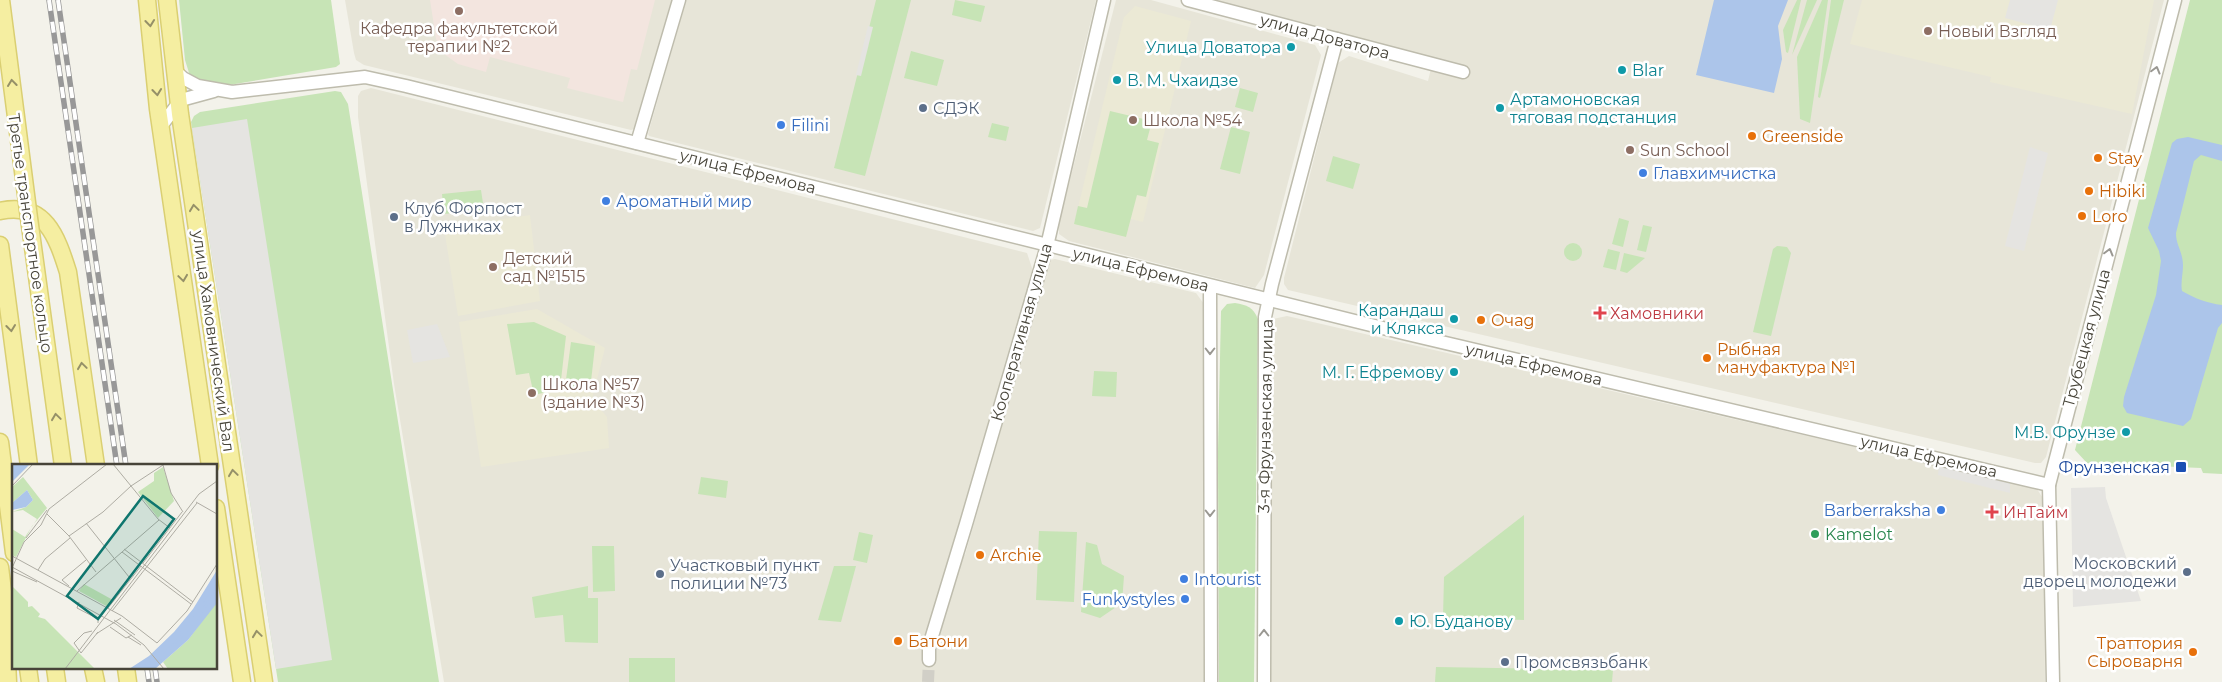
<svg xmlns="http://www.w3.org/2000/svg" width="2222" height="682" font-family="Montserrat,sans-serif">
	<rect width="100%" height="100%" fill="#f3f2ea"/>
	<!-- residential -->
	<g fill="#e7e5d8">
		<path d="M345,0H673L634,129L631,130L364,65L356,60L354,53Z"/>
		<path d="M686,0H1096L1040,228L1033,231L649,136L648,134Z"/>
		<path d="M1116,0H1151L1315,45L1321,55L1264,275L1255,288L1069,241L1059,234V223Z"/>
		<path d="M1216,0H2164L2046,457L2041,463H2035L1288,290L1284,284V278L1338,63L1349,56L1428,81L1433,60Z"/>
		<path d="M371,88L1027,253L1033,271L953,551L965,555L1050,260L1055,259L1196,293L1204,304L1205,682H444L394,384L358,117V96L361,91Z"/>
		<path d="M1287,316L2037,489L2044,500L2045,682H1267L1269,331L1273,319Z"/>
	</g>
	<!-- education -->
	<g fill="#ebe9d5">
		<path d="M1862,0H2154L2132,114L1990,82L1991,77L1850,44Z"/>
		<path d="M1135,6L1191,21L1143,222L1131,219L1126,237L1074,224L1124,17Z"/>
		<path d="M530,215L540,301L458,316L444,228Z"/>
		<path d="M537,309L605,348L592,399L607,417L609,448L481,467L459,322Z"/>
	</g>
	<!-- medical -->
	<path fill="#f3e5df" d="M430,0H655L637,70L631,69L623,102L567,88L570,78L490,57L486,72L458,64L444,54L436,39Z"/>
	<!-- green -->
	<g fill="#c7e4b6">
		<path d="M179,0H331L340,64L336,67L217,87L190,76L185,60Z"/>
		<path d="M876,0H911L865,176L834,168Z"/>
		<path d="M955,0L985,6L981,22L952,15Z"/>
		<path d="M1797,0H1801L1788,53L1786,52L1783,30Z"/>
		<path d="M1807,0H1817L1792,55Z"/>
		<path d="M1822,0H1828L1810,123L1800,119L1797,57Z"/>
		<path d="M1831,0H1844L1820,98L1818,97Z"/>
		<path d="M2190,0H2222V474L2203,473L2201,468L2087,463L2075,450Z"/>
		<path d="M911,51L944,60L937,86L904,78Z"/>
		<path d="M1240,88L1258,93L1253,112L1235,107Z"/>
		<path d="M335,91L341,92L348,104L439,682H278L276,669L191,122L194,116L200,112Z"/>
		<path d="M1110,111L1152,121L1147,140L1159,143L1146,197L1137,195L1126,237L1074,224L1078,206L1087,208Z"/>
		<path d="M992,123L1009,127L1006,141L988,137Z"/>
		<path d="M1231,127L1250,132L1240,174L1220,169Z"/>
		<path d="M1333,156L1360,164L1353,189L1326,181Z"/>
		<path d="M481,190L484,210L444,214L442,194Z"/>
		<path d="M1619,218L1629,221L1623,247L1612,244Z"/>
		<path d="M1643,225L1652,227L1646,252L1637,250Z"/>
		<circle cx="1573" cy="252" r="9"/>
		<path d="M1777,246L1787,247L1791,253L1771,336L1753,332L1773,249Z"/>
		<path d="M1608,249L1620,252L1616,270L1603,267Z"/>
		<path d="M1624,253L1645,258L1627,273L1620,271Z"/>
		<path d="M1235,303C1247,305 1253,307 1258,319L1254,682H1219L1218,452L1221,311L1227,304Z"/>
		<path d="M534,322L566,336L560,389L534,395L529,373L516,375L507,324Z"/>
		<path d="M571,342L595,346L590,390L565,387Z"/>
		<path d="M1094,371L1117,372L1116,397L1092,396Z"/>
		<path d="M701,477L728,481L726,498L698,494Z"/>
		<path d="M1524,515V620L1443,617L1444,577Z"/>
		<path d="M1039,531L1077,532L1074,602L1036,600Z"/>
		<path d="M859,532L873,535L867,563L853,560Z"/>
		<path d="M1086,542L1097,545L1102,564L1124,576L1122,603L1100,618L1081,612Z"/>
		<path d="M592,546H614L615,591L593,592Z"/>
		<path d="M834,566H856L841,622L818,620Z"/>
		<path d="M588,586V598H598V643L565,642L563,615L535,618L532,597Z"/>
		<rect x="629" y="658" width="46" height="24"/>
		<path d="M1436,667L1613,670L1612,682H1435Z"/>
	</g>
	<!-- parking -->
	<g fill="#e5e4e1">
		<path d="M2010,0H2058L2050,30L2005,18Z"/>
		<path d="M868,26L873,27L861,76L856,75Z"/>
		<path d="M247,119L332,660L276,669L192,128Z"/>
		<path d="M2030,147L2048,153L2024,251L2005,246Z"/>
		<path d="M437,324L450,357L413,363L407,330Z"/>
		<path d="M1939,466L2010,483V493L1938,475Z"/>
		<path d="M2105,487L2106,498L2141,601L2073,607L2071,488Z"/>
	</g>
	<!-- water -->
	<g fill="#acc5ea">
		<path d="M1714,0H1788L1778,26L1782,59L1774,93L1696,75Z"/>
		<path d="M2188,137L2222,145V161L2201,155L2194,161L2176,233C2176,243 2180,248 2182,257C2185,269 2180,280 2182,291C2196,299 2207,303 2222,305V323L2218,328L2191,419L2183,426L2127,413L2123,406L2124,397L2156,295L2161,261L2159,251L2148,228L2172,143L2177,139Z"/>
	</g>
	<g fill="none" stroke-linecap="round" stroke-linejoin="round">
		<!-- minor-tunnel -->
		<path stroke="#d1cfc7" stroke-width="12" stroke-dasharray="12 6" stroke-linecap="butt" d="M928,682L929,660"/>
		<defs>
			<g id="minor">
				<path d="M1188,0L1463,72"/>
				<path d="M174,70L183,78L198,86L232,92L365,77L406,86L1403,333L2049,485"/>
				<path d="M161,126L181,100L214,91"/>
				<path d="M637,143L679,0"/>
				<path d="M1210,286L1211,682"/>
				<path d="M929,660V646L966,524L1047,246L1104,0"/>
				<path d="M1264,682L1265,317L1272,284L1337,39"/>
				<path d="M2053,682L2049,485L2175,0"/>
			</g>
			<g id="major">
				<path d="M147,0L158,109L210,466"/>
				<path d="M167,0L180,114L264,682"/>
				<path d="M0,211C45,201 57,237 68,272L96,466"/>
				<path d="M0,245L29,466"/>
				<path d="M0,442L14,553"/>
				<path d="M216,508L242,682"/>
				<path d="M0,567L4,600L8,682"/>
				<path d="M28,668L30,682"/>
				<path d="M55,668L57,682"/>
				<path d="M93,668L96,682"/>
				<path d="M126,668L128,682"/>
			</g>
		</defs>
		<!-- minor casing -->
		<use href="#minor" stroke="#bebcad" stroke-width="15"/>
		<!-- major casing -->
		<use href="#major" stroke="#dacf72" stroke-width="19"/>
		<!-- minor -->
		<use href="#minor" stroke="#fff" stroke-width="12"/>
		<!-- major -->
		<use href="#major" stroke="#f5eea1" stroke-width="16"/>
		<defs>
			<g id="rail">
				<path d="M49,0L117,466"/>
				<path d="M58,0L126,466"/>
				<path d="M147,668L149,682"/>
				<path d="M155,668L157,682"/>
			</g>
		</defs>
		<!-- rail casing -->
		<use href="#rail" stroke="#989898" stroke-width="5.5"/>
		<!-- rail -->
		<use href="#rail" stroke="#fff" stroke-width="4" stroke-dasharray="11" stroke-linecap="butt"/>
		<defs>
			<path id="major-bridge" d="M1,0L29,218L63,466"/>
		</defs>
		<!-- major-bridge casing -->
		<use href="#major-bridge" stroke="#dacf72" stroke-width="19" stroke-linecap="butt"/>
		<!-- major-bridge -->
		<use href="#major-bridge" stroke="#f5eea1" stroke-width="16"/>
	</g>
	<!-- one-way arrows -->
	<defs><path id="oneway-chevron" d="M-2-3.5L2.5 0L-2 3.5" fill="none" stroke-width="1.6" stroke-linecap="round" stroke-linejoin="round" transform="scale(1.25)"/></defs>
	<g stroke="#959068">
		<use href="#oneway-chevron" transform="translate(150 23) rotate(84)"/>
		<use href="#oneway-chevron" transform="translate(12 83) rotate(-97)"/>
		<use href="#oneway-chevron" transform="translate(157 92) rotate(84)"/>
		<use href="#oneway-chevron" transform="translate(194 208) rotate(-98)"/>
		<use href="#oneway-chevron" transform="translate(183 278) rotate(82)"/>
		<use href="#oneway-chevron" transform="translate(11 328) rotate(83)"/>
		<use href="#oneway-chevron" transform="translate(82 366) rotate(-98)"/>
		<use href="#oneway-chevron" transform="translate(56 417) rotate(-98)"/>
		<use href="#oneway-chevron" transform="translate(233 473) rotate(-98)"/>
		<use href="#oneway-chevron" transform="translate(257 634) rotate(-98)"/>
	</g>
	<g stroke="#9a9892">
		<use href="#oneway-chevron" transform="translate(2156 70) rotate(-75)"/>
		<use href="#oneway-chevron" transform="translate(2109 252) rotate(-75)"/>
		<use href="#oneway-chevron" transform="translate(1210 351) rotate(90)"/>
		<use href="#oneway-chevron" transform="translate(1210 513) rotate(90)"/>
		<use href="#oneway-chevron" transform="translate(1264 633) rotate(-90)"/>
	</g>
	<!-- markers -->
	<g fill="#8d6e63" stroke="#fff" stroke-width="2">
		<circle cx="459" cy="11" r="5"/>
		<circle cx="1928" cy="31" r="5"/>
		<circle cx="1133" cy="120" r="5"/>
		<circle cx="1630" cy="150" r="5"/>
		<circle cx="493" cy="267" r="5"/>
		<circle cx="532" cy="393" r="5"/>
	</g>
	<g fill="#0f9aa8" stroke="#fff" stroke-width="2">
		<circle cx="1291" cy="47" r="5"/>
		<circle cx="1622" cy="70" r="5"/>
		<circle cx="1117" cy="80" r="5"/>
		<circle cx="1500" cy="108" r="5"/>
		<circle cx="1454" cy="319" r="5"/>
		<circle cx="1454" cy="372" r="5"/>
		<circle cx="2126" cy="432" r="5"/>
		<circle cx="1399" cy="621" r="5"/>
	</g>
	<g fill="#5c6f8a" stroke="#fff" stroke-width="2">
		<circle cx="923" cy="108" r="5"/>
		<circle cx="394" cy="217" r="5"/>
		<circle cx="2187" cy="572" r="5"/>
		<circle cx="660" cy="574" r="5"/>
		<circle cx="1505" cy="662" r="5"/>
	</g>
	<g fill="#3f7fe0" stroke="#fff" stroke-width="2">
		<circle cx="781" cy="125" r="5"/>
		<circle cx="1643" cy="173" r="5"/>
		<circle cx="606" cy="201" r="5"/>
		<circle cx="1941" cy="510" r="5"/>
		<circle cx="1184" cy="579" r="5"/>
		<circle cx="1185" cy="599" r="5"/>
	</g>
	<g fill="#e8710a" stroke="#fff" stroke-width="2">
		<circle cx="1752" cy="136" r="5"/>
		<circle cx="2098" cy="158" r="5"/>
		<circle cx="2089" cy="191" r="5"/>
		<circle cx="2082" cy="216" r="5"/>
		<circle cx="1481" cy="320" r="5"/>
		<circle cx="1707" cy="358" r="5"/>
		<circle cx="980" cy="555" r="5"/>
		<circle cx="898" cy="641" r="5"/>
		<circle cx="2193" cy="652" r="5"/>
	</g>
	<g fill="#e0444e" stroke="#fff" stroke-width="2">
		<path d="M1597.5 305.5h5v5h5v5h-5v5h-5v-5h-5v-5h5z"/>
		<path d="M1989.5 504.5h5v5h5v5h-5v5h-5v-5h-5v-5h5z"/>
	</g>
	<rect fill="#1a4fb4" stroke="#fff" stroke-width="2" x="2175" y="461" width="12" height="12" rx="2.5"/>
	<circle fill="#2e9e5b" stroke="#fff" stroke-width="2" cx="1815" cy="534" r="5"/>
	<g text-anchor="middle" stroke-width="5" stroke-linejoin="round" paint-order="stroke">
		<!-- education labels -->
		<g font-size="16" fill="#785e54" stroke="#fff" text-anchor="start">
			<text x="459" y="34" text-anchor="middle">Кафедра факультетской<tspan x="459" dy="18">терапии №2</tspan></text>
			<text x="1938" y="37">Новый Взгляд</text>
			<text x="1143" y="126">Школа №54</text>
			<text x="1640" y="156">Sun School</text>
			<text x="503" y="264">Детский<tspan x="503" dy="18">сад №1515</tspan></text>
			<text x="542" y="390">Школа №57<tspan x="542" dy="18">(здание №3)</tspan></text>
		</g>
		<!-- street labels -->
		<g font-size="16" fill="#474439" stroke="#fff">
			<text transform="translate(1325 36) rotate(15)" y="6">улица Доватора</text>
			<text transform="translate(748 171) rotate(14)" y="6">улица Ефремова</text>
			<text transform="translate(31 233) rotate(82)" y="6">Третье транспортное кольцо</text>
			<text transform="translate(1141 269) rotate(14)" y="6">улица Ефремова</text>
			<text transform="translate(1021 332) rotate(-74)" y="6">Кооперативная улица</text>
			<text transform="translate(2086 338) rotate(-75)" y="6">Трубецкая улица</text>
			<text transform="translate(214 341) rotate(82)" y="6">улица Хамовнический Вал</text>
			<text transform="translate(1534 364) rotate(13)" y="6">улица Ефремова</text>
			<text transform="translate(1265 416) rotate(-89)" y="6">3-я Фрунзенская улица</text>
			<text transform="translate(1929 456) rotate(13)" y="6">улица Ефремова</text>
		</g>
		<!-- culture labels -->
		<g font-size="16" fill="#0d838f" stroke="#fff" text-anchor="end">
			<text x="1281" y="53">Улица Доватора</text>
			<text x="1632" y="76" text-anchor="start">Blar</text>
			<text x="1127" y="86" text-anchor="start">В. М. Чхаидзе</text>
			<text x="1510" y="105" text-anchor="start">Артамоновская<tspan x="1510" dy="18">тяговая подстанция</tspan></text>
			<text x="1444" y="316">Карандаш<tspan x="1444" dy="18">и Клякса</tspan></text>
			<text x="1444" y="378">М. Г. Ефремову</text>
			<text x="2116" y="438">М.В. Фрунзе</text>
			<text x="1409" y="627" text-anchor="start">Ю. Буданову</text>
		</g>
		<!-- service labels -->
		<g font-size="16" fill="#4e5e75" stroke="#fff" text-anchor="start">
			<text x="933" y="114">СДЭК</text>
			<text x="404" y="214">Клуб Форпост<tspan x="404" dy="18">в Лужниках</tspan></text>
			<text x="2177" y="569" text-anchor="end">Московский<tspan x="2177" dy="18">дворец молодежи</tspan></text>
			<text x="670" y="571">Участковый пункт<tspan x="670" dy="18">полиции №73</tspan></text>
			<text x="1515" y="668">Промсвязьбанк</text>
		</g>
		<!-- shop labels -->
		<g font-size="16" fill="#366cbe" stroke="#fff" text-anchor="start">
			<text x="791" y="131">Filini</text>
			<text x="1653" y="179">Главхимчистка</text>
			<text x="616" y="207">Ароматный мир</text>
			<text x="1931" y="516" text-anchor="end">Barberraksha</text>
			<text x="1194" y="585">Intourist</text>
			<text x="1175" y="605" text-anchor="end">Funkystyles</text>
		</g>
		<!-- food labels -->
		<g font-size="16" fill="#c56008" stroke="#fff" text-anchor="start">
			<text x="1762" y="142">Greenside</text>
			<text x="2108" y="164">Stay</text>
			<text x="2099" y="197">Hibiki</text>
			<text x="2092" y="222">Loro</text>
			<text x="1491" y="326">Очаg</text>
			<text x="1717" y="355">Рыбная<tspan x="1717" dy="18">мануфактура №1</tspan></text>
			<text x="990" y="561">Archie</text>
			<text x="908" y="647">Батони</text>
			<text x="2183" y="649" text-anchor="end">Траттория<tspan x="2183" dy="18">Сыроварня</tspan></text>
		</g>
		<!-- health labels -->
		<g font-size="16" fill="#be3a42" stroke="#fff" text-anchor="start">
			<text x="1610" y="319">Хамовники</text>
			<text x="2003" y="518">ИнТайм</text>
		</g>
		<!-- transit labels -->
		<g font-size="16" fill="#164399" stroke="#fff" text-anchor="end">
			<text x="2170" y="473">Фрунзенская</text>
		</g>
		<!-- leisure labels -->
		<g font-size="16" fill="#27864d" stroke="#fff" text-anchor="start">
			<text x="1825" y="540">Kamelot</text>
		</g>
	</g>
	<!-- overview -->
	<g transform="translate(12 464)">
		<rect width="205" height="205" fill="#f3f2ea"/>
		<path d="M151,3L162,37L146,54L126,28L142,17V9ZM11,13L35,44L20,62L4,93L0,91V65L13,73L25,55L11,46L0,48L14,43L21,36L15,26L0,39V23ZM72,120L101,136L96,143L67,127ZM0,122L16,138V143L20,142L28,150L26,153L33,155L83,205H0ZM205,137V205H156L151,198L176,176Z" fill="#c7e4b6"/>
		<path d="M0,0H18L0,18ZM15,26L21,36L14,43L0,46V39ZM205,106V139L176,176L143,205H117L137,192L162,168L181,145Z" fill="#acc5ea"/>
		<path fill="none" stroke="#acc5ea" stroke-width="2.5" d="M145,193L178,160L205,121M147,196L180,161L205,126M129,205L142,196"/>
		<path fill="none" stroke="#aeaca3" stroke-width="1" d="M101,0L146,55L158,64M151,1L159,29L171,48M0,22L21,0M184,38L205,50M35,50L57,72L84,108M74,59L117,113M57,72L91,48L119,22L151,1M14,74L35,46M112,85L181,138M110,88L179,140M0,92L110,152L145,179L175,147L205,100M131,99L170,48M0,103L104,160L132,181L152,205M0,104L12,78L29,61L37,45L95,0M26,106L33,95L58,74M0,107L25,118M57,122L50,116L74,96M65,127L147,56M67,138L65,144L86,155V159M96,144L129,102M100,147L185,39M102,156L123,171M98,163L114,174L120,171M80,167L72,169L62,179L69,189L86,168M84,170L109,154M116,173L129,181M53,205L187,30L205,17"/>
		<path fill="#0f766e" fill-opacity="0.15" stroke="#0f766e" stroke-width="2.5" d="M131,32L162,55L86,155L55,132Z"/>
		<rect width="205" height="205" fill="none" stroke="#474439" stroke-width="2.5"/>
	</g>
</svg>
